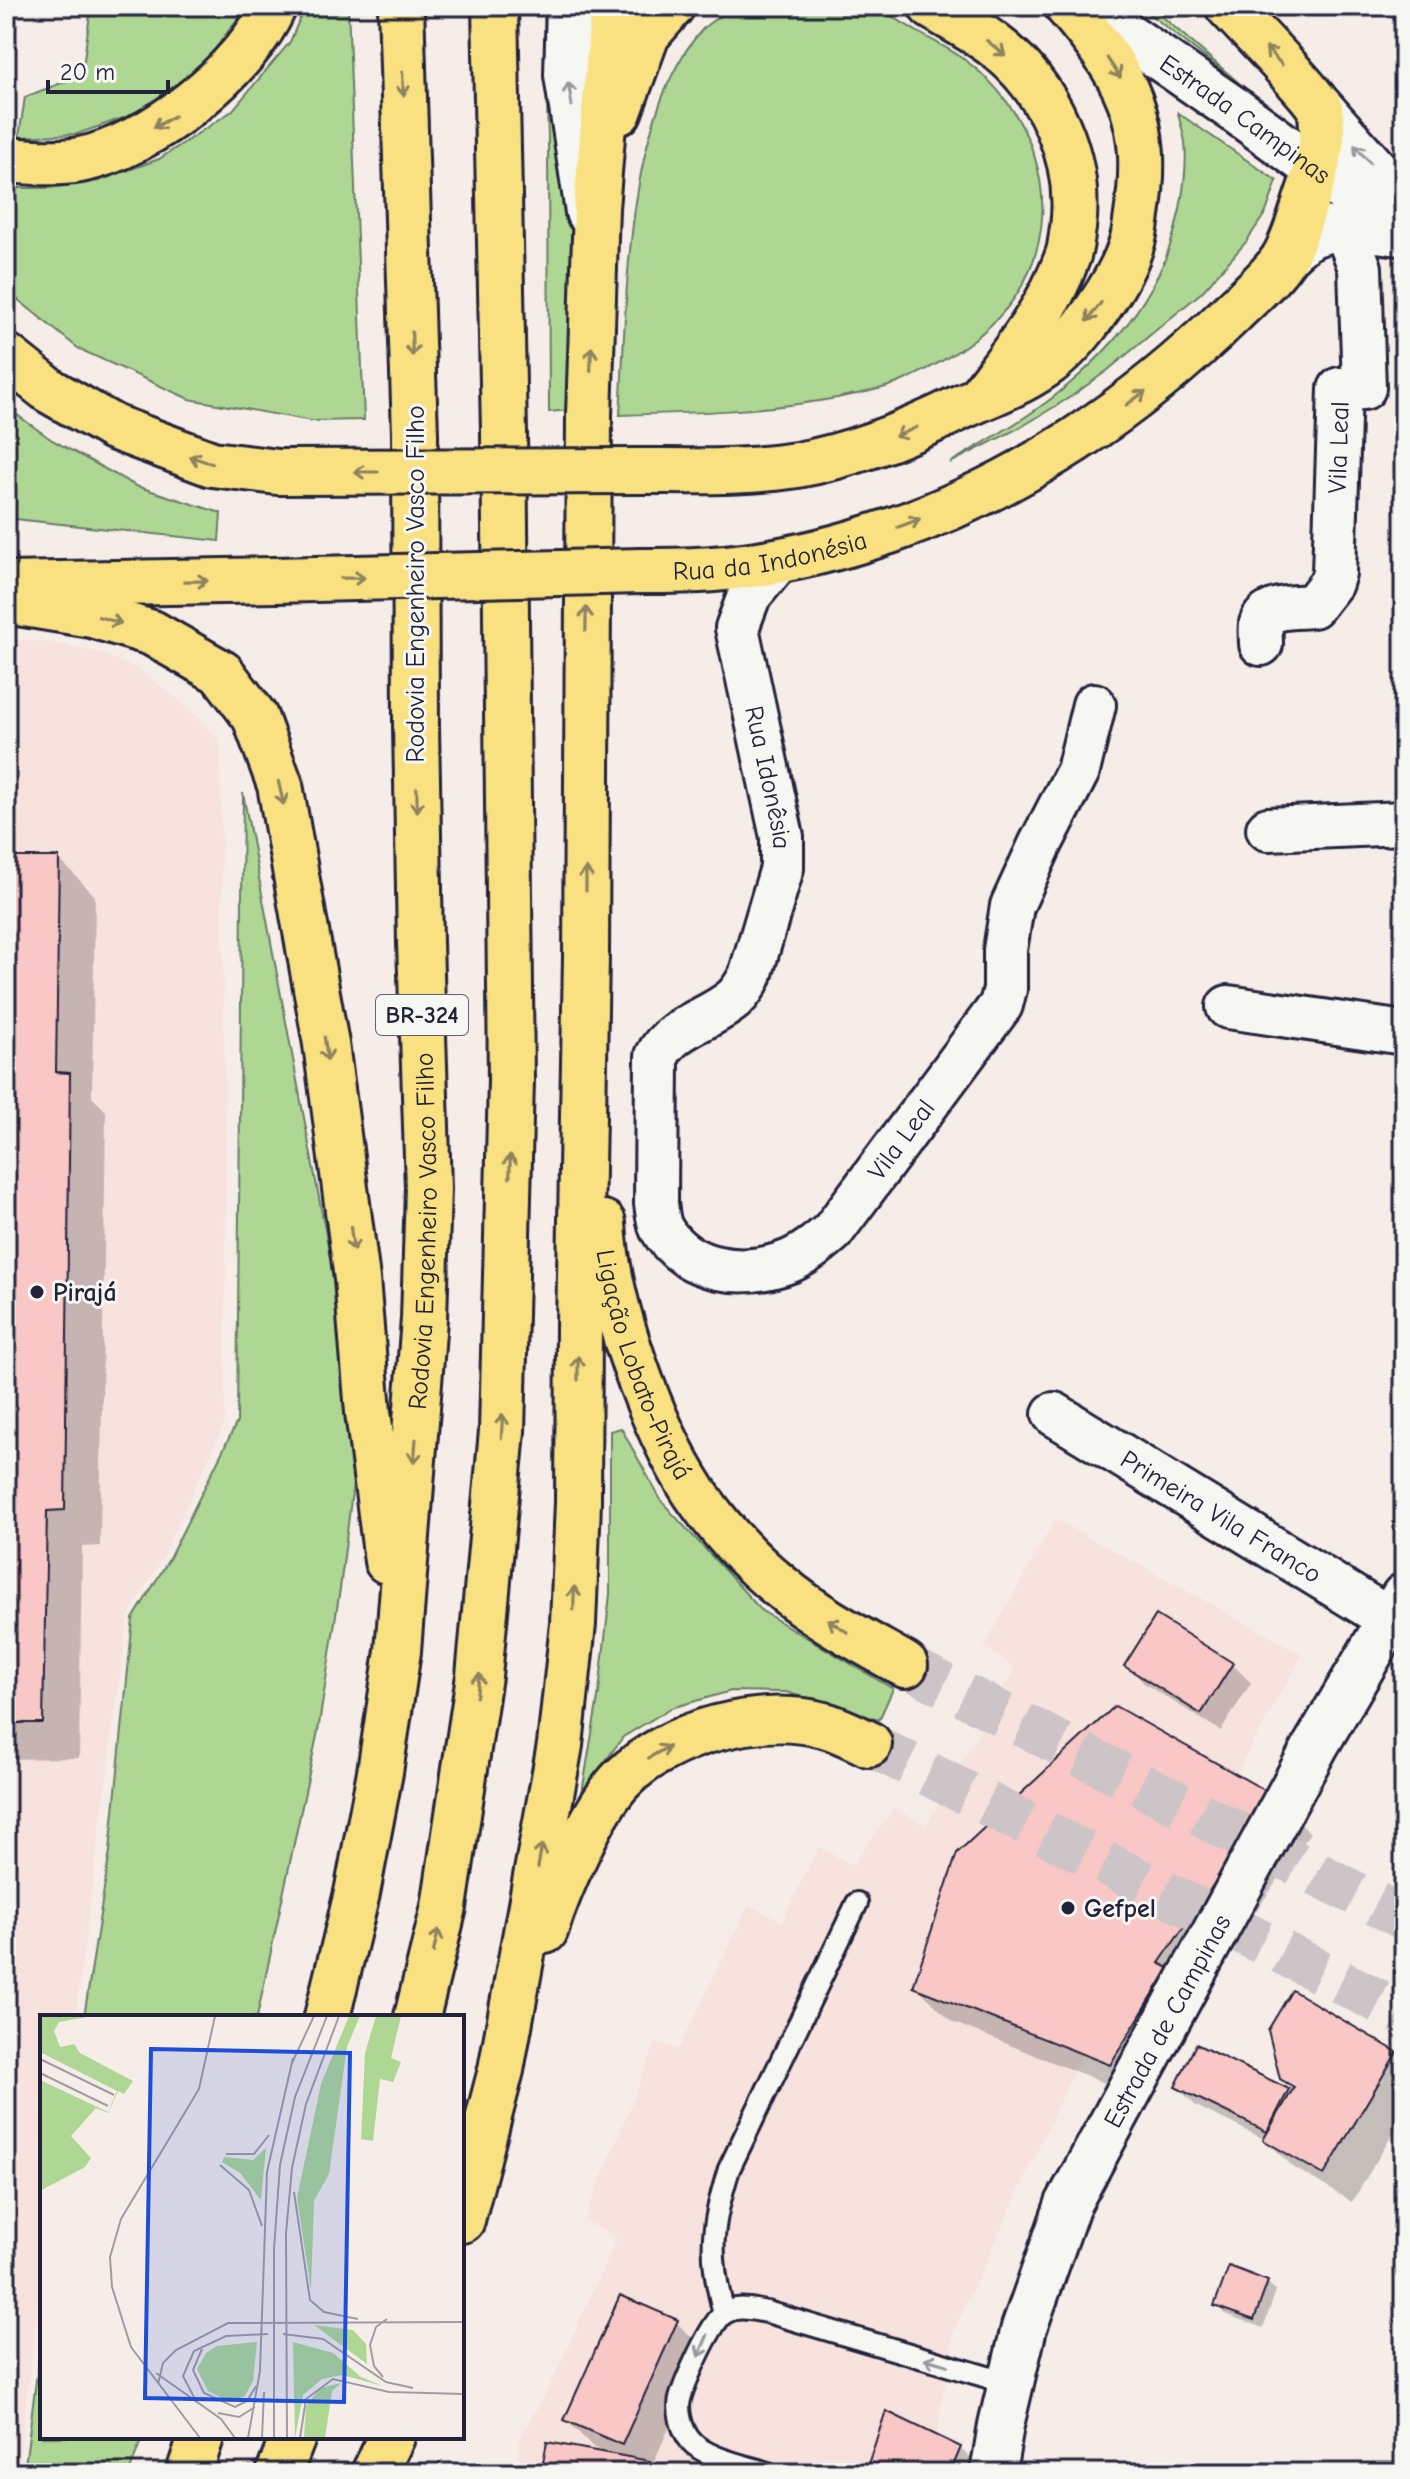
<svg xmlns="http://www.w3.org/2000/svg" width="1410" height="2479" font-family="'Comic Neue',sans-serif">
	<rect width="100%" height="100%" fill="#f6ede9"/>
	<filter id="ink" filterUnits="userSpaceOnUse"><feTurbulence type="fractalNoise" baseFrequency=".0125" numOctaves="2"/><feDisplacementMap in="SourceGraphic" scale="16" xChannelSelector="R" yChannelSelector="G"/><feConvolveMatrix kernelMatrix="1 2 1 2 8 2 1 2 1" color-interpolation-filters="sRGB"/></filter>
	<g filter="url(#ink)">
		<!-- built -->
		<g fill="#f7e2de">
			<path d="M6,638L49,642L100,653L138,669L183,703L220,740L226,1174L225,1422L162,1559L128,1616L75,2017H42V2276L17,2473H6Z"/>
			<path d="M1055,1519L1303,1654L1100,2015L954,2331L930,2473H516L521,2434L547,2392L617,2238L584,2221L656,2042L678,2050L749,1905L782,1921L819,1846L852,1865L894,1808L926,1825L1015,1668L984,1647Z"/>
		</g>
		<!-- green -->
		<g fill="#afd794" stroke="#687c68" stroke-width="2">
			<path d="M91,6H247L212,53L172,93L126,117L77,134L19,137L25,97L82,75Z"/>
			<path d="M305,6H348L364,420L312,421L189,399L79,349L6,290V188H50L99,181L159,159L232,111L290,42Z"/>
			<path d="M544,6H590L571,277L570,410L549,412L548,139Z"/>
			<path d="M737,6C771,6 806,6 840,6C851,6 866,3 876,8C890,14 904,24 918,32C933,41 950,49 965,60C1031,108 1063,197 1028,274C1006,323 955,357 907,379C886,389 860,393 837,398C765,411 693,413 620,415C627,303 624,117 702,30C711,20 725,13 737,6Z"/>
			<path d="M1139,6H1150L1246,89Z"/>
			<path d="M1178,113L1277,181L1266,212L1246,242L1202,292L1108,370L1072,396L1023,426L950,463C989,439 1032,416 1067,386C1130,333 1172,273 1183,191C1185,176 1187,158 1185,143C1184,133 1180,123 1178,113Z"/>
			<path d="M6,407L52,440L136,486L221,513L219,541L6,518Z"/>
			<path d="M243,793L332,1267L346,1328L358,1443L340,1589L318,1731L257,2017H84L110,1851L133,1619L168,1561L237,1422Z"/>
			<path d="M621,1428L662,1502L762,1611L893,1689L879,1720L786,1692L731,1691L671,1708L623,1737L582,1793L599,1692L610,1594V1431Z"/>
			<path d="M42,2335V2437H142L129,2473H24Z"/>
		</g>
		<!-- shadow -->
		<g fill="#0003">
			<path d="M6,859H59L95,896L92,1097L106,1111L100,1546L82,1547L79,1758L6,1759Z"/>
			<path d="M1232,1664L1251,1683L1221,1731L1145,1684L1127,1666Z"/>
			<path d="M1273,1797L1310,1833L1196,1998L1204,2006L1147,2100L952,2022L916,1986Z"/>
			<path d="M1293,1993L1396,2054L1404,2062V2115L1352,2202L1293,2167L1266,2140L1196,2106L1177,2087L1288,2091L1292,2095L1294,2091L1282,2078Z"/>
			<path d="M1267,2282L1276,2291L1263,2328L1225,2314L1216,2305Z"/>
			<path d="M676,2322L704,2350L652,2466L659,2473H543L608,2454L594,2448L566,2420Z"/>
			<path d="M960,2448L979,2467L976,2473H867Z"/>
		</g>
		<!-- building -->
		<g fill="#f8c7c6" stroke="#22223b" stroke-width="2">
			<path d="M6,857H59L56,1072L70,1073L65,1510L47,1511L43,1723H6Z"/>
			<path d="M1156,1615L1233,1663L1201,1714L1124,1666Z"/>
			<path d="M1115,1706L1275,1796L1159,1963L1169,1968L1110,2065L913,1987L957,1853Z"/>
			<path d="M1292,1990L1397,2052L1324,2175L1263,2140L1294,2087L1280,2079L1268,2030Z"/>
			<path d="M1196,2044L1289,2089L1267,2132L1175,2087Z"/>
			<path d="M1229,2266L1268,2281L1254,2320L1214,2306Z"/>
			<path d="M620,2295L678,2320L622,2445L564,2420Z"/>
			<path d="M886,2411L961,2447L950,2473H865Z"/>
			<path d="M547,2442L650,2461L648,2473H541Z"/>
		</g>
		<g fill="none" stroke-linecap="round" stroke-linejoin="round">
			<!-- primary-tunnel -->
			<g stroke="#ccc4c6" stroke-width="44" stroke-dasharray="44 22" stroke-linecap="butt">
				<path d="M905,1665L1404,1918"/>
				<path d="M869,1744L1404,2014"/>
			</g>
			<defs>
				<g id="lane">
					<path d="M724,2313C708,2255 711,2226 729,2169L857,1903"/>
					<path d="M768,2473C747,2466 704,2458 690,2440C682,2430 677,2411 680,2399C684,2384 712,2319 725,2313C738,2305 753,2310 767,2312L1011,2384"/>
				</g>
				<g id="street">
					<path id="s1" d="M779,560L749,596L737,628L782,837V868L750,976C746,984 741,992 735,998C711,1020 672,1025 657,1056L656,1203C657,1211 658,1221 661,1228C687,1274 746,1278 790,1261C806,1254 819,1243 832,1232L1001,1005L1005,989V950L1012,906L1040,845L1078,771L1094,705"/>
					<path id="s2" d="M1261,644C1261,638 1260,630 1261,624C1267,604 1297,608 1313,606L1331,583L1334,573L1340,389L1364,388L1360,268L1345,228"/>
					<path d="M1268,829L1404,823"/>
					<path d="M1228,1007L1404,1033"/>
					<path id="s3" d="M1054,1414L1389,1619"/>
				</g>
				<g id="secondary">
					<path d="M569,6L567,75L588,212"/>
					<path id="s4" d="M1085,6L1235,110L1404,234"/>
					<path d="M1320,107L1404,202"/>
					<path d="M1285,256C1291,251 1298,243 1305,239C1333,221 1371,230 1402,233"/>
					<path id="s5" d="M993,2473L1001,2425L1024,2328L1068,2204L1316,1745L1404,1596"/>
				</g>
				<g id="primary">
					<path d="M931,6C952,19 974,30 994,45C1049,86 1082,159 1073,228C1071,238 1071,249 1067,258C1049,309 1016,350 983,393"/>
					<path d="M619,112L647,35L672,6"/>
					<path d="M6,356L50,391L113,427L212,464L278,472"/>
					<path d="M640,471C692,471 746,473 797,465C854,455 906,434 957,409C987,395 1017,385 1044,366C1079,343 1122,279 1133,239C1135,231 1136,222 1137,215C1152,120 1127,76 1067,6"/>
					<path id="s6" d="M641,571C665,571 690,571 713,569C773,565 833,550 890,531C1020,486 1136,408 1233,312C1248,297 1277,272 1286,254C1296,235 1302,212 1309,192C1318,167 1326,137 1320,109C1317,98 1242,21 1228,6"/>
					<path d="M6,585L275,580"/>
					<path id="s7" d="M603,1223C607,1303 651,1426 695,1493C718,1527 749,1561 781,1587C818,1618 863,1641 905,1665"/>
					<path d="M545,1931C558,1890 593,1808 623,1778C670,1732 760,1708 824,1725C839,1729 855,1737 869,1744"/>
					<path d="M462,2220L501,2070L560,1745L573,1624L578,1502L579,1326L586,957L589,415L596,208L613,6"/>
				</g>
				<g id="highway">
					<path d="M6,160C30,162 56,164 80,160C149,147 246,70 274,6"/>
					<path d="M6,601L92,615L152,633L222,673L255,717L280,785L326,1044L357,1279L368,1412L387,1561"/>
					<path id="s8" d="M327,2017L357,1893L380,1772L398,1651L424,1319L428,1188L420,943L416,727L415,434L401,6"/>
					<path d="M417,2017L444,1907L479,1676L502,1431L511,1080L504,432L495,6"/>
					<path d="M189,2473L201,2437"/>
					<path d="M279,2473L293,2437"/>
					<path d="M374,2473L392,2437"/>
				</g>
			</defs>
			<!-- lane casing -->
			<use href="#lane" stroke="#22223b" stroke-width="26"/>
			<!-- street casing -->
			<use href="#street" stroke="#22223b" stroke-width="48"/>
			<!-- secondary casing -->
			<use href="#secondary" stroke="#22223b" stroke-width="50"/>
			<!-- primary casing -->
			<use href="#primary" stroke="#22223b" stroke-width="50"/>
			<!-- highway casing -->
			<use href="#highway" stroke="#22223b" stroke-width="50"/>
			<!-- lane -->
			<use href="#lane" stroke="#f6f6f2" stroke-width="20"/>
			<!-- street -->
			<use href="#street" stroke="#f6f6f2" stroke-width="42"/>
			<!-- secondary -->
			<use href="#secondary" stroke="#f6f6f2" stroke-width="44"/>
			<!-- primary -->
			<use href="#primary" stroke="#f9e181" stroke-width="44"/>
			<!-- highway -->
			<use href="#highway" stroke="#f9e181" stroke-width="44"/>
			<defs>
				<g id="primary-bridge">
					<path d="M278,472L640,471"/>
					<path d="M275,580L641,571"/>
				</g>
			</defs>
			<!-- primary-bridge casing -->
			<use href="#primary-bridge" stroke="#22223b" stroke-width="50" stroke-linecap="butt"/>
			<!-- primary-bridge -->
			<use href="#primary-bridge" stroke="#f9e181" stroke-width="44"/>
		</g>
		<!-- one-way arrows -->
		<defs><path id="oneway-shaft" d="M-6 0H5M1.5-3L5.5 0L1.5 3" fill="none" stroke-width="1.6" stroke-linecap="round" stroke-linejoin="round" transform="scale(2)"/></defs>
		<g stroke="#8e825e">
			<use href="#oneway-shaft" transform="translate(996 48) rotate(39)"/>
			<use href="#oneway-shaft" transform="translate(1274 56) rotate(-132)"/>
			<use href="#oneway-shaft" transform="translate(1114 68) rotate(56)"/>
			<use href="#oneway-shaft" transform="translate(403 84) rotate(88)"/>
			<use href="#oneway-shaft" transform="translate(164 122) rotate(150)"/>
			<use href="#oneway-shaft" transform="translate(1094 312) rotate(127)"/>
			<use href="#oneway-shaft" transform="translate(412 344) rotate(88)"/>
			<use href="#oneway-shaft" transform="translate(591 359) rotate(-88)"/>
			<use href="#oneway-shaft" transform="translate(1136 398) rotate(-36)"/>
			<use href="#oneway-shaft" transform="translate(906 432) rotate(156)"/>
			<use href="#oneway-shaft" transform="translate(201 460) rotate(-162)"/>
			<use href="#oneway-shaft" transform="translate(366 472) rotate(180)"/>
			<use href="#oneway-shaft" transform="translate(909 523) rotate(-21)"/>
			<use href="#oneway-shaft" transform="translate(353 578) rotate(-1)"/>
			<use href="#oneway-shaft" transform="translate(196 581) rotate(-1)"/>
			<use href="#oneway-shaft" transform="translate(586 619) rotate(-89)"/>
			<use href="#oneway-shaft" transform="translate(110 620) rotate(16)"/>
			<use href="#oneway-shaft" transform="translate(281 793) rotate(77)"/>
			<use href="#oneway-shaft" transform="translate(417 800) rotate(89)"/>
			<use href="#oneway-shaft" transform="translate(586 879) rotate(-90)"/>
			<use href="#oneway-shaft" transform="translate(326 1049) rotate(82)"/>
			<use href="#oneway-shaft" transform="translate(510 1166) rotate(-89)"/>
			<use href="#oneway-shaft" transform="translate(352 1239) rotate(83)"/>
			<use href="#oneway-shaft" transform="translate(578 1368) rotate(-90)"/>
			<use href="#oneway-shaft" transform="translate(502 1426) rotate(-87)"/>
			<use href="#oneway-shaft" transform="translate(415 1451) rotate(95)"/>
			<use href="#oneway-shaft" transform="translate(574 1598) rotate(-88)"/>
			<use href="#oneway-shaft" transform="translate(838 1626) rotate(-146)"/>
			<use href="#oneway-shaft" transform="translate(478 1685) rotate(-82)"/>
			<use href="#oneway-shaft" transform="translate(659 1752) rotate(-30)"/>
			<use href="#oneway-shaft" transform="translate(540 1856) rotate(-80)"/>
			<use href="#oneway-shaft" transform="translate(436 1941) rotate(-77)"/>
		</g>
		<g stroke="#9797a0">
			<use href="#oneway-shaft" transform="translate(570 94) rotate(-99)"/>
			<use href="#oneway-shaft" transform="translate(1362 154) rotate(-131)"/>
			<use href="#oneway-shaft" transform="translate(703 2346) rotate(113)"/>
			<use href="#oneway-shaft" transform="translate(936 2362) rotate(-164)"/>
		</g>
	</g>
	<!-- markers -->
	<g fill="#22223b" stroke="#f6f6f2" stroke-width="3">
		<circle cx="37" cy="1292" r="8"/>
		<circle cx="1068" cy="1908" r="8"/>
	</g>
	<g text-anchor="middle" stroke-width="6" stroke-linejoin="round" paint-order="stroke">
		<!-- shield labels -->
		<rect fill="#f6f6f2" stroke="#626272" stroke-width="2" x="376" y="995" width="92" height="40" rx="6"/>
		<g font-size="24" font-weight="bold" fill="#22223b">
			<text x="422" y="1023">BR-324</text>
		</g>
		<!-- street labels -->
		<g font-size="26" fill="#22223b" stroke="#f6f6f2">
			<text dy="9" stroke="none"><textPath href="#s4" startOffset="196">Estrada Campinas</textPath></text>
			<text dy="9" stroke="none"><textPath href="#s2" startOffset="244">Vila Leal</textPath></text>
			<text dy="9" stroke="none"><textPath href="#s6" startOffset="130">Rua da Indonésia</textPath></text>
			<text transform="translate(415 584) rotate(-90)" y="9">Rodovia Engenheiro Vasco Filho</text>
			<text dy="9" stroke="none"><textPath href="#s1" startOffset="234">Rua Idonêsia</textPath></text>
			<text dy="9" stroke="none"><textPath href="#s1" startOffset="1048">Vila Leal</textPath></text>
			<text dy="9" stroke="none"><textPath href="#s8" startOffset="794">Rodovia Engenheiro Vasco Filho</textPath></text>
			<text dy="9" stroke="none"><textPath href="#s7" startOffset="148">Ligação Lobato-Pirajá</textPath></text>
			<text dy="9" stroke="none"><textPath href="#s3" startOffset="196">Primeira Vila Franco</textPath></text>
			<text dy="9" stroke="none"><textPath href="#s5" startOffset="488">Estrada de Campinas</textPath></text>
		</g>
		<!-- poi labels -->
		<g font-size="26" font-weight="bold" fill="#22223b" stroke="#f6f6f2" text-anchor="start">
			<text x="53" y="1301">Pirajá</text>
			<text x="1084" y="1917">Gefpel</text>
		</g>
	</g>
	<!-- overview -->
	<g transform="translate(40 2015)">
		<rect width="424" height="424" fill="#f6ede9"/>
		<path d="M0,1H53L19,7L14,16L20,32L34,29L40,38L93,66L84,79L78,76L68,98L56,93L31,121L51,143L45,152L0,176V65L68,97L77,76L0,37ZM309,1H320L307,32L289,159L274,186L271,275L257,183L281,69ZM336,1H361L351,43L361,47L353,67L340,64L333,126L321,124L325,38ZM226,133L221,184H220L200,158L182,147L184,142L213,145ZM274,310L313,315L326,329L327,349ZM217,327L213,366L205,381L190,387L168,376L157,354L166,338L177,331ZM253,327L293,338L321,362L343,371L302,360L282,364L263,380L255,423ZM301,368L292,376L285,423H264L266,391L280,373Z" fill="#afd794"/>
		<path fill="none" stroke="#a19ca3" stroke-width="2" d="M0,44L74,80M252,48L274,1M0,58L68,91M186,139H214L229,120M180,150L209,175L222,211M254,177L270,285L284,297L318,304M243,319L283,324L346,367L373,373M162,334L153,355L164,378L195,392L207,386L216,371M116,358L181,404L195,423M343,362L334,351L330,330L336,312L347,304M118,369L123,348L136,335L188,308L424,307M157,388L143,361L154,336L186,321L228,319M178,398L199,402L215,392M160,423L91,332L72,272L70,242L81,204L159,74L175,1M208,423L220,356L227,157L253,43M222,423L224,377M234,423V234L240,150L255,82L287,1M247,423L246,218L252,153L266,89L299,1M260,423L266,384L293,364L349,377L424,379"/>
		<path fill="#1d4ed8" fill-opacity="0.15" stroke="#1d4ed8" stroke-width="4" d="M111,34L310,38L304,387L105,383Z"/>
		<rect width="424" height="424" fill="none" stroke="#22223b" stroke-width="4"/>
	</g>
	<!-- margin -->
	<rect width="1410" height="2479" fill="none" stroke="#f6f6f2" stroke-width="32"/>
	<rect x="16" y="16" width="1378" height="2447" fill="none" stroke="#22223b" stroke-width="3" filter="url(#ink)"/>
	<!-- scale -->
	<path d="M48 80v12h120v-12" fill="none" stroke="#22223b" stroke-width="4"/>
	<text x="60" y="80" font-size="24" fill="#22223b" stroke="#f6f6f2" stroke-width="6" paint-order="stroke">20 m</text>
</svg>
